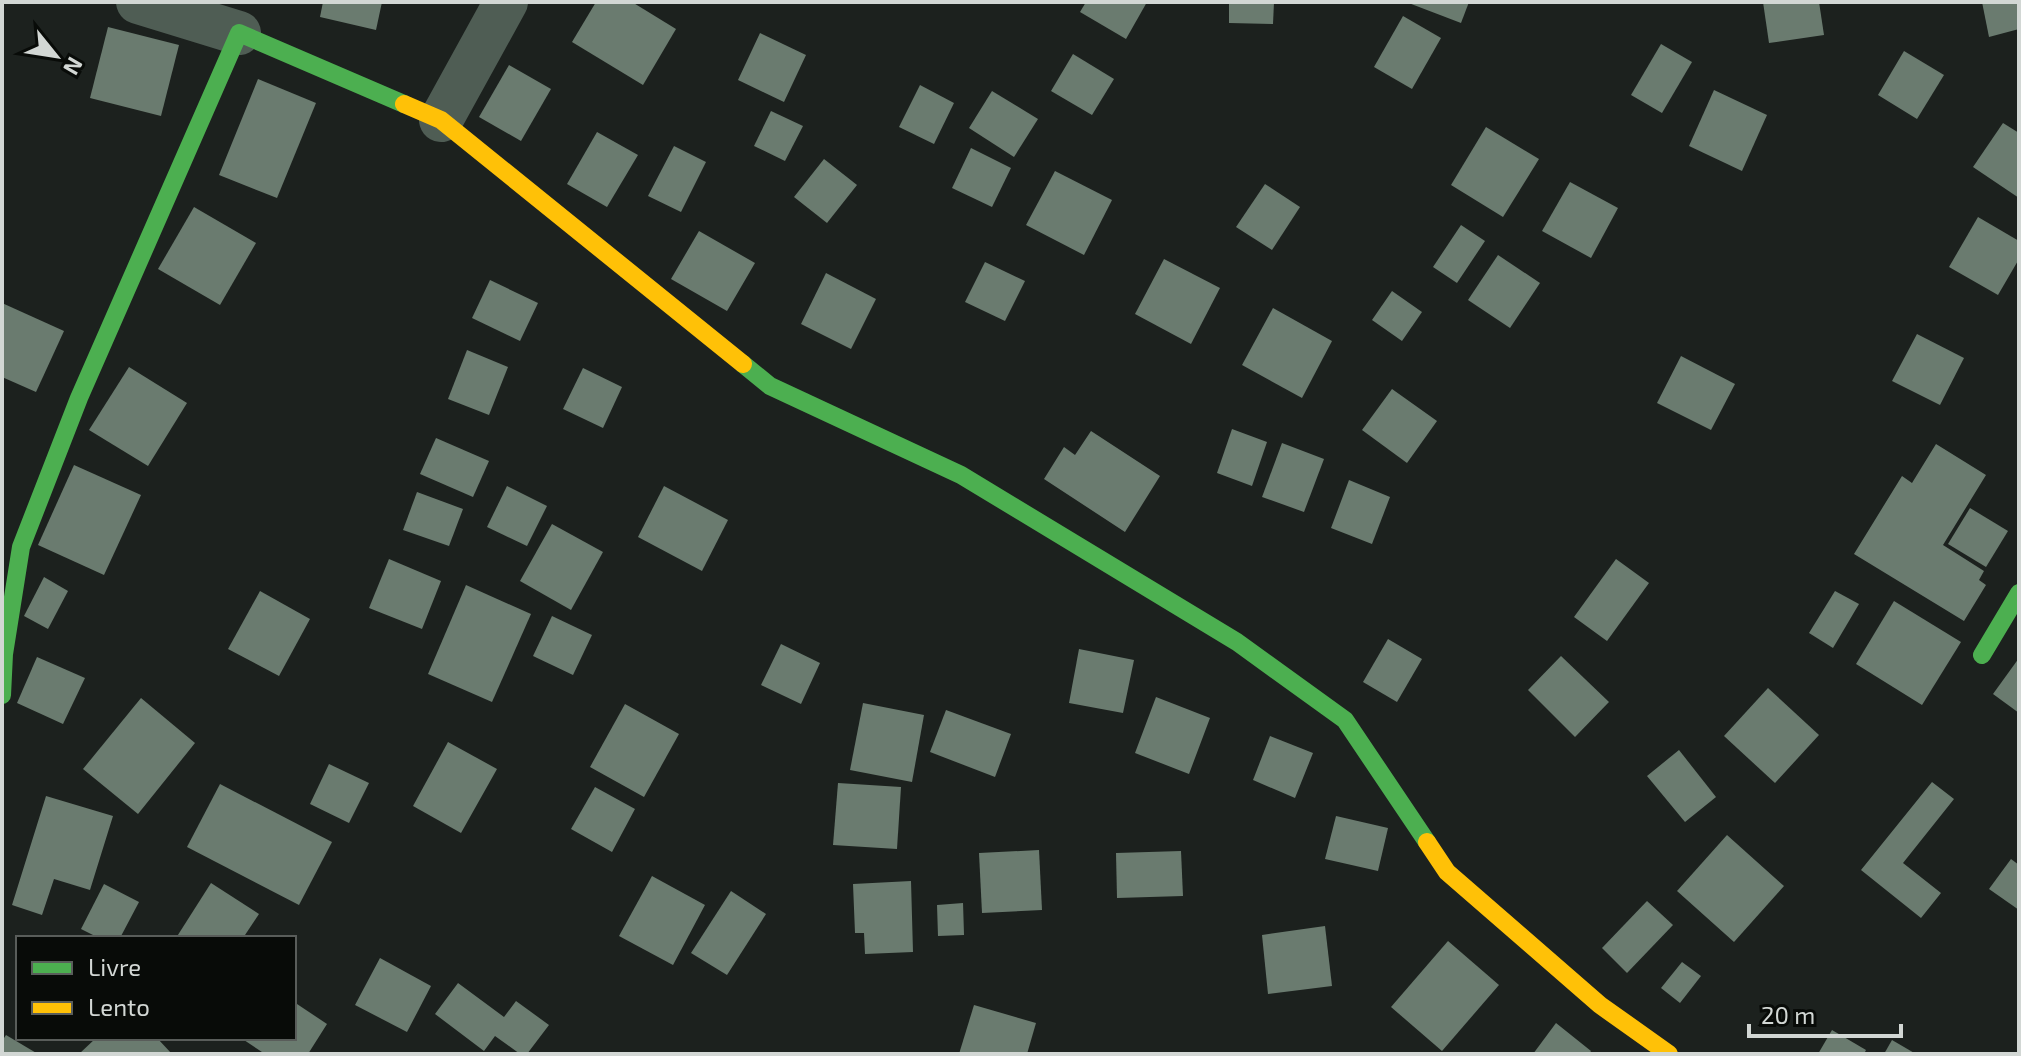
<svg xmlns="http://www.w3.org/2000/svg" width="2021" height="1056" font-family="'Exo 2',sans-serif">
	<rect width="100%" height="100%" fill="#1c211e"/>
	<!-- building -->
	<g fill="#6a7b6f">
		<path d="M323,2H382L376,30L320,17Z"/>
		<path d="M596,2H632L676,29L643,85L572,42Z"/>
		<path d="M1086,2H1147L1126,39L1080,12Z"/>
		<path d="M1229,2H1274L1273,24L1229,23Z"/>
		<path d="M1406,2H1469L1461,23Z"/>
		<path d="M1763,2H1819L1824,35L1769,43Z"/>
		<path d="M1982,2H2019V29L1989,37Z"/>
		<path d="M1403,16L1441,38L1412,89L1374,67Z"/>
		<path d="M108,27L179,45L161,116L90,98Z"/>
		<path d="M760,33L806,55L784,102L738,80Z"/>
		<path d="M1661,44L1692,62L1662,113L1631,95Z"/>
		<path d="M1904,51L1944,75L1917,119L1878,95Z"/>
		<path d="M1073,54L1114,79L1092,115L1051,91Z"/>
		<path d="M509,65L551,89L521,141L479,117Z"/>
		<path d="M258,79L316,103L277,198L219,175Z"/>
		<path d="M920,85L954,103L934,144L899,127Z"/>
		<path d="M1714,90L1767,115L1742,171L1689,146Z"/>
		<path d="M992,91L1038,119L1014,157L969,128Z"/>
		<path d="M771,111L803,126L785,161L754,146Z"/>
		<path d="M2003,123L2019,133V198L1973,167Z"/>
		<path d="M1486,127L1539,159L1503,217L1451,185Z"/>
		<path d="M597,132L638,155L607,207L567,184Z"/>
		<path d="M674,146L706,162L681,212L648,196Z"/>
		<path d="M971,148L1011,168L992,207L952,188Z"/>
		<path d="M824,159L857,185L827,223L794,197Z"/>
		<path d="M1055,171L1112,200L1084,255L1026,225Z"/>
		<path d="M1570,182L1618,208L1591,258L1542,231Z"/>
		<path d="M1265,184L1300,207L1272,250L1236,227Z"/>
		<path d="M194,207L256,243L220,305L158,269Z"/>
		<path d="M1978,217L2019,241V259L1998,295L1949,267Z"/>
		<path d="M1461,225L1485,241L1457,283L1433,267Z"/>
		<path d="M699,231L755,263L727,311L671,279Z"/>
		<path d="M1498,255L1540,283L1510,328L1468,300Z"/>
		<path d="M1164,259L1220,288L1191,344L1135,314Z"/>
		<path d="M985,262L1025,281L1005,321L965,302Z"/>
		<path d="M826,273L876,299L851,349L801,324Z"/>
		<path d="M490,280L538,303L520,341L472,318Z"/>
		<path d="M1392,291L1422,312L1402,341L1372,320Z"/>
		<path d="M2,303L64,331L36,392L2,377Z"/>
		<path d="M1273,308L1332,341L1302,398L1242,365Z"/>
		<path d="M1917,334L1964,358L1940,405L1892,381Z"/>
		<path d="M467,350L508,367L489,415L448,399Z"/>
		<path d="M1681,356L1735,384L1711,430L1657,403Z"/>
		<path d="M129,367L187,403L148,466L89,430Z"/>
		<path d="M583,368L622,387L603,428L563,409Z"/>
		<path d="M1392,389L1437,421L1407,463L1362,430Z"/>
		<path d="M1232,429L1267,442L1252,486L1217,473Z"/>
		<path d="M1091,431L1160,476L1125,532L1044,479L1064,447L1075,455Z"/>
		<path d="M436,438L489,461L473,497L420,474Z"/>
		<path d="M1282,443L1324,459L1304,512L1262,497Z"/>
		<path d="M1936,444L1986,475L1943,545L1984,571L1979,580L1986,585L1964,621L1854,554L1902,476L1912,483Z"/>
		<path d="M74,465L141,495L104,575L38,545Z"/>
		<path d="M1349,480L1390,497L1372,544L1331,528Z"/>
		<path d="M507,486L547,506L527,546L487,527Z"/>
		<path d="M664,486L728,520L702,571L638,537Z"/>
		<path d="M417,492L463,509L449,546L403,530Z"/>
		<path d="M1970,508L2008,531L1986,567L1948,544Z"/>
		<path d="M552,524L603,552L571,610L520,581Z"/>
		<path d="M389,559L441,581L422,629L369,608Z"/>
		<path d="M1616,559L1649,583L1607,641L1574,617Z"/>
		<path d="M44,577L68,591L48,629L24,616Z"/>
		<path d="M466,585L531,614L492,702L428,674Z"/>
		<path d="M260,591L310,619L279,676L228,649Z"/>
		<path d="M1835,591L1859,604L1833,648L1809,633Z"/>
		<path d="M1894,601L1961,642L1922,705L1856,664Z"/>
		<path d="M552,616L592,635L573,675L533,656Z"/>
		<path d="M1388,639L1422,659L1397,702L1363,682Z"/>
		<path d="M781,644L820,663L801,704L761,685Z"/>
		<path d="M1079,649L1134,660L1123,713L1069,703Z"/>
		<path d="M1561,656L1609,702L1575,737L1528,690Z"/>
		<path d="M37,657L85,678L63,724L17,703Z"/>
		<path d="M2019,658V713L1993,694Z"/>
		<path d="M1768,688L1819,735L1775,783L1724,736Z"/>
		<path d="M1156,697L1210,718L1189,774L1135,753Z"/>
		<path d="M141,698L195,743L138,814L83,769Z"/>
		<path d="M863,703L924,715L912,782L850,770Z"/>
		<path d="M625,704L679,734L644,797L590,767Z"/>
		<path d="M946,710L1011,734L995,777L930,752Z"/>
		<path d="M1270,736L1313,753L1295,798L1253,780Z"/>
		<path d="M448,742L497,769L461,833L413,806Z"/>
		<path d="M1679,750L1716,797L1685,822L1647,776Z"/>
		<path d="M329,764L369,783L349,823L310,804Z"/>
		<path d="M1932,782L1954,799L1903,863L1941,893L1921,918L1861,870Z"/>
		<path d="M838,783L901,787L897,849L833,845Z"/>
		<path d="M220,784L332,842L299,905L187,847Z"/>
		<path d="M595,787L635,809L612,852L571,829Z"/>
		<path d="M46,796L113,816L90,890L54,879L42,915L12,905Z"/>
		<path d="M1336,816L1388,828L1378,871L1325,859Z"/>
		<path d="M1727,835L1784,886L1734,942L1677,891Z"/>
		<path d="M1039,850L1042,910L982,913L979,853Z"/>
		<path d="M1181,851L1183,896L1117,898L1116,853Z"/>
		<path d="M2011,859L2019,865V910L1989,889Z"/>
		<path d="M652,876L705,905L673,965L619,936Z"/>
		<path d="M911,881L913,952L865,954L864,933H855L853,884Z"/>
		<path d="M211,883L259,914L243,938H176Z"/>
		<path d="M104,884L139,902L120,938H99L81,929Z"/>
		<path d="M731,891L766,914L727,975L691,953Z"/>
		<path d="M1647,901L1673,925L1627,973L1602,948Z"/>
		<path d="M963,903L964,935L938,936L937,905Z"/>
		<path d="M1325,926L1332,986L1268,994L1262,935Z"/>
		<path d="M1448,941L1499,985L1442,1051L1391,1007Z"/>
		<path d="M380,958L431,986L407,1032L355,1005Z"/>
		<path d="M1682,962L1701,976L1680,1003L1661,988Z"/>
		<path d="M458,983L504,1017L516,1001L549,1025L527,1054H520L495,1036L484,1051L435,1014Z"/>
		<path d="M294,1002L327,1024L308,1054H265L244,1040L246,1038H294Z"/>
		<path d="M974,1005L1036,1023L1027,1054H959Z"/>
		<path d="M1556,1023L1591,1051L1589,1054H1533Z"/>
		<path d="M1832,1030L1866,1050L1864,1054H1818Z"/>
		<path d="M6,1035L38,1054H2V1041Z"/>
		<path d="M96,1038H157L172,1054H79Z"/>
		<path d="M1892,1040L1916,1054H1884Z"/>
	</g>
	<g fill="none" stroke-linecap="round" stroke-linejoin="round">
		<!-- street -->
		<g stroke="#4f5d54" stroke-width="44">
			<path d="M138,2L239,33"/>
			<path d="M441,120L506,2"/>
		</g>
		<!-- fast -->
		<g stroke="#4caf50" stroke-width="18">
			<path d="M743,364L770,386L961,475L1237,642L1345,720L1427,842"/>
			<path d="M1982,655L2019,593"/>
			<path d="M2,695L4,654L21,547L79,398L239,33L404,104"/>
		</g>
		<!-- slow -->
		<g stroke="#ffc107" stroke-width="18">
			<path d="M404,104L441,120L743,364"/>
			<path d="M1427,842L1447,872L1600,1005L1669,1054"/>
		</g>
	</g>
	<!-- border -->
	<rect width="2021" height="1056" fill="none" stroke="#d2d7d4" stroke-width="8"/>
	<!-- legend -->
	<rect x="16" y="936" width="280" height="104" fill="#080b08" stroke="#595d5a" stroke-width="2"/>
	<rect x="32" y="962" width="40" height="12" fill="#4caf50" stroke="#595d5a" stroke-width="2"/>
	<text x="88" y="976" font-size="24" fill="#d2d7d4">Livre</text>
	<rect x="32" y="1002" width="40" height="12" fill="#ffc107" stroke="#595d5a" stroke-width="2"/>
	<text x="88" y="1016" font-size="24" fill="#d2d7d4">Lento</text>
	<!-- north arrow -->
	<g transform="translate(56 56) rotate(120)" stroke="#080b08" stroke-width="6" paint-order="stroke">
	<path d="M0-6L14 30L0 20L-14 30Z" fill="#d2d7d4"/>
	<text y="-12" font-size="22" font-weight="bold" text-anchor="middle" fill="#d2d7d4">N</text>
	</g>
	<!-- scale -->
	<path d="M1749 1024v12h152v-12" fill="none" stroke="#d2d7d4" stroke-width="4"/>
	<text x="1761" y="1024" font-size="24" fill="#d2d7d4" stroke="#080b08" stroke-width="6" paint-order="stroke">20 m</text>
</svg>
